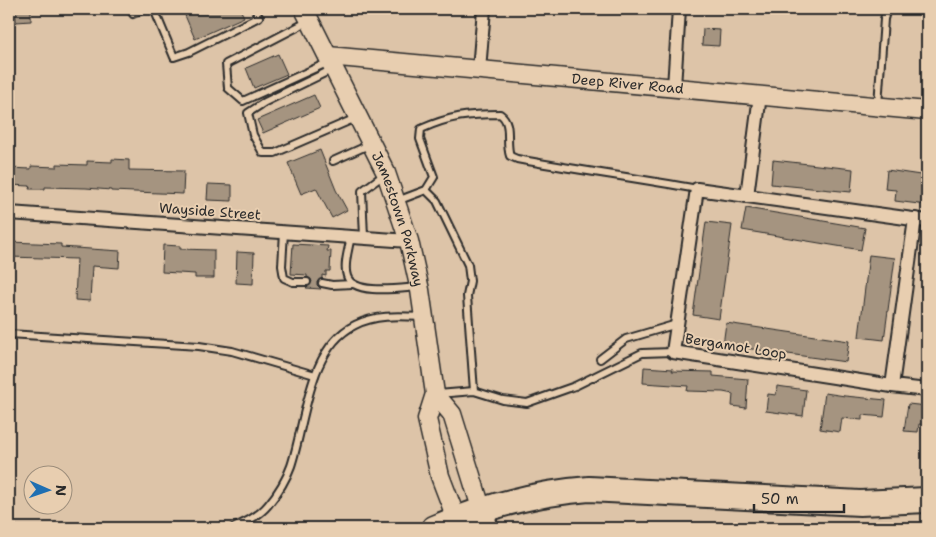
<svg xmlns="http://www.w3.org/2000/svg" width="936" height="537" font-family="'Shantell Sans',sans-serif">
	<rect width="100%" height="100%" fill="#ddc4a8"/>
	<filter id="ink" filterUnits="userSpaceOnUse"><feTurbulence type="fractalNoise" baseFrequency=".02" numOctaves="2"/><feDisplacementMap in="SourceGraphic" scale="10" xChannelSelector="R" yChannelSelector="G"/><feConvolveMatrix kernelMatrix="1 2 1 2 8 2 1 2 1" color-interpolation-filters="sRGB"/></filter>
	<g filter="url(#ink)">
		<!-- building -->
		<g fill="#a59480" stroke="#2b2b2b">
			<path d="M15,9H31V21L16,22Z"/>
			<path d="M194,9H240L244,17L195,39L184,13Z"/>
			<path d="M703,29L720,30L719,46L702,45Z"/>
			<path d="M278,54L287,74L254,88L246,68Z"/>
			<path d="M314,95L320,108L263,133L257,120Z"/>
			<path d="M320,150L336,190L347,210L332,218L316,188L301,194L288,163Z"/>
			<path d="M112,159L129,160V170L184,171L183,194L111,191V190L86,188L45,187V189H29L30,186L9,185V168L31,169V166L57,167V164L87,165V161L112,162Z"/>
			<path d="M773,160L853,169L851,192L771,184Z"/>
			<path d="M887,170L927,176V205L895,201L896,190L885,189Z"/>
			<path d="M208,184L232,185V201L207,200Z"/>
			<path d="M746,208L865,228L861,250L742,230Z"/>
			<path d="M706,222L732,225L719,319L693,315Z"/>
			<path d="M9,242L61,244V247L120,251L119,268L92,266L90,301L75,300L77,259L9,257Z"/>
			<path d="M293,244L328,246L327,251H331L330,271H326V276L322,275V278L317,282V285L321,289L306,288L312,282L311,279L307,277V275L291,274Z"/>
			<path d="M163,245L180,246V249L214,250V278H195V274L162,272Z"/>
			<path d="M237,252L254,253L253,284L236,283Z"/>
			<path d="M869,255L895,258L884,340L859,337Z"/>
			<path d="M726,323L849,341L846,362L723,345Z"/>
			<path d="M644,367L673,369L672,371L713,372V376L748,379L746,408L732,406L733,394L723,392L687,391L688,386L643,383Z"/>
			<path d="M777,386L806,390L803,416L766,411L768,394L776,395Z"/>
			<path d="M825,393L845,396L886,400L884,417L862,415V420L842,418L840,432L820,429Z"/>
			<path d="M908,404L927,406V425L919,424L918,432L904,431Z"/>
		</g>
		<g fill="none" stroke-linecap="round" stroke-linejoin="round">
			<defs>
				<g id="lane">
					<path d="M130,9L133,14L145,9"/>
					<path d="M154,9L174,57L189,52L259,17L255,9"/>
					<path d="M309,21L226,64L228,88L243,101L329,62"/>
					<path d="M333,69L265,102L248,113L253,135L263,153H275L356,118"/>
					<path d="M878,105L884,19L887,9"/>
					<path d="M333,161L371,144"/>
					<path d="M426,190L437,201L468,265L470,281L467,296L474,391"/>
					<path d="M397,201L426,190L434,177L420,139L421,129C450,116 468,114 500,114C513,123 505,142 510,156L517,159C577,170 637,178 697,189"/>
					<path d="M284,232L282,266L284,278L293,282H307"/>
					<path d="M351,236C349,248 343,265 347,276C353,296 402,288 418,287"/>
					<path d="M364,237L362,191L385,174"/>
					<path d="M322,283L332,285L353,284"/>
					<path d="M9,334L199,346L232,351L315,375"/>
					<path d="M600,359L626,339L677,324"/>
					<path d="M438,394L474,391L503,400L527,403L575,386L642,353L673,352"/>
					<path d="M233,528C246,522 259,516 268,505C278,493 286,480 291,466C306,421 308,348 355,325C376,314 400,316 423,317"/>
				</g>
				<g id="street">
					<path d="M479,70L484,9"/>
					<path d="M674,87L679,9"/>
					<path d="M747,196L760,95"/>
					<path d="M9,213L409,241"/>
					<path d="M927,221L697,189L673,352L892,386L927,390"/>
					<path d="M892,386L915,219"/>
				</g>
				<g id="secondary">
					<path id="s1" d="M304,9L386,173L409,241L420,290L435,394L427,419L440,476L456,518"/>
					<path id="s2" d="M328,56L927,111"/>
					<path d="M435,394L452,414L482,511"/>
				</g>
				<path id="primary" d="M482,511L488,528"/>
				<path id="highway" d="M434,528C483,507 536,493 589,489L860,503L927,500"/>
			</defs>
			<!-- lane casing -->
			<use href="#lane" stroke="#2b2b2b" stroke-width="10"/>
			<!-- street casing -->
			<use href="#street" stroke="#2b2b2b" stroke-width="16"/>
			<!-- secondary casing -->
			<use href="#secondary" stroke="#2b2b2b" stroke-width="21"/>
			<!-- primary casing -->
			<use href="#primary" stroke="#2b2b2b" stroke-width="24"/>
			<!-- highway casing -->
			<use href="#highway" stroke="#2b2b2b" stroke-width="28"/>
			<!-- lane -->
			<use href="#lane" stroke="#e8ceb0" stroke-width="6"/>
			<!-- street -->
			<use href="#street" stroke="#e8ceb0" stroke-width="12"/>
			<!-- secondary -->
			<use href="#secondary" stroke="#e8ceb0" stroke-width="18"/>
			<!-- primary -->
			<use href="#primary" stroke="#e8ceb0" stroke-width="20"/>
			<!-- highway -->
			<use href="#highway" stroke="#e8ceb0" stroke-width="24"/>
		</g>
	</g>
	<g text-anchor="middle" stroke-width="4" stroke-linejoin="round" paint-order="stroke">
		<!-- street labels -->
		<g font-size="14" fill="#2b2b2b" stroke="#e8ceb0">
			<text dy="5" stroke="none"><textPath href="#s2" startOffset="301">Deep River Road</textPath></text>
			<text transform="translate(210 211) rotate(4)" y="5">Wayside Street</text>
			<text dy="5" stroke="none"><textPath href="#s1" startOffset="231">Jamestown Parkway</textPath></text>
			<text transform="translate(736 346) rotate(9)" y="5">Bergamot Loop</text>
		</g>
	</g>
	<!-- margin -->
	<rect width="936" height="537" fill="none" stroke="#e8ceb0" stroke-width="30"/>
	<rect x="15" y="15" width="906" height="507" fill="none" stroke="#2b2b2b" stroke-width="2" filter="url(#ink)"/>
	<!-- north arrow -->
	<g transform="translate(48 490) rotate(92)"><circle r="24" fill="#e8ceb0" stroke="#9c8d7b"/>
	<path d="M0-4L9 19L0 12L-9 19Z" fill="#1f6fb2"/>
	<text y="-8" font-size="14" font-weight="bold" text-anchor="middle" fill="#2b2b2b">N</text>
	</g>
	<!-- scale -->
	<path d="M754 504v8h90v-8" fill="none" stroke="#2b2b2b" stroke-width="2.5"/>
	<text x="761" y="504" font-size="15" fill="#2b2b2b" stroke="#e8ceb0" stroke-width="4" paint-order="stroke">50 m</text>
</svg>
